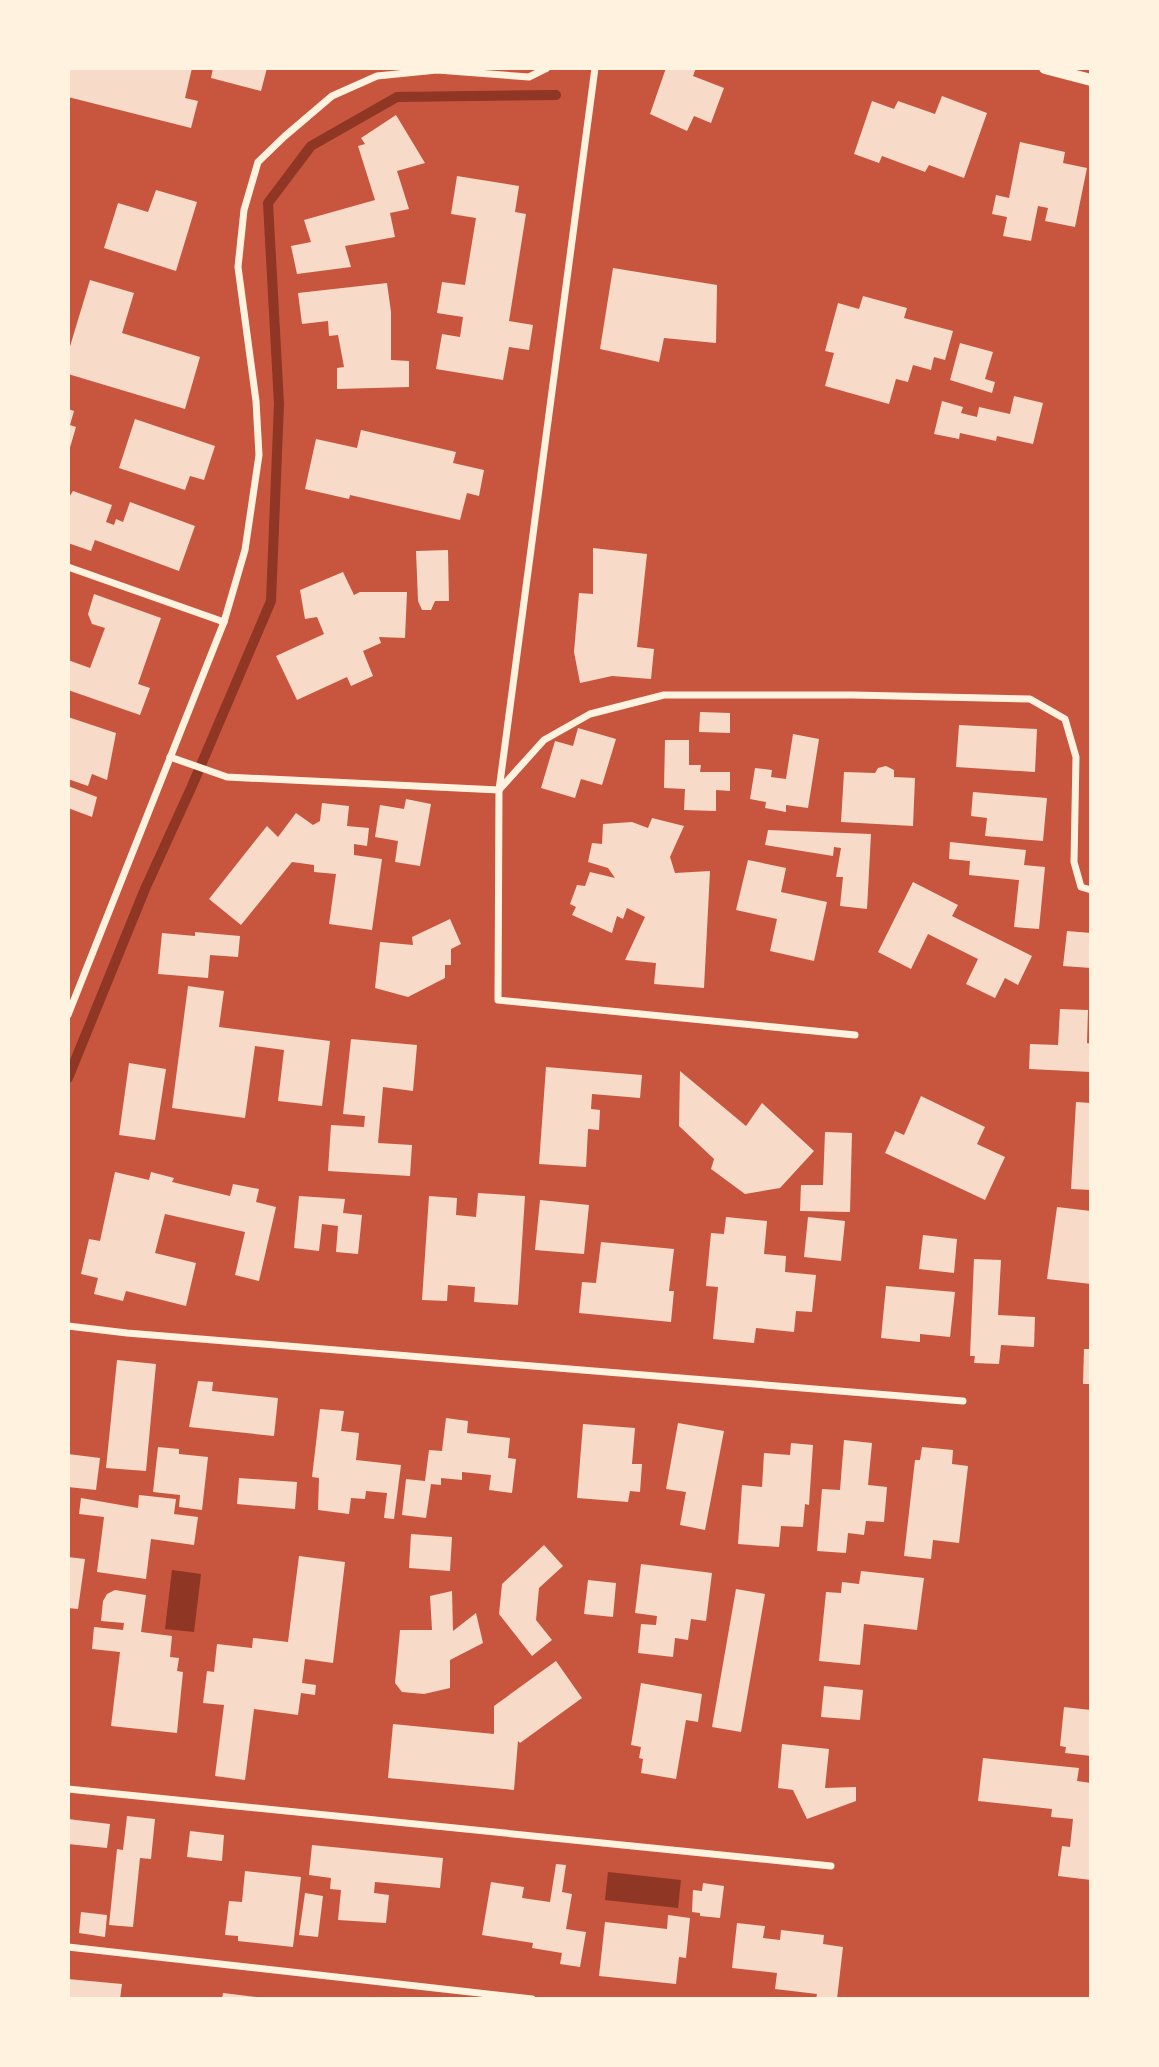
<svg xmlns="http://www.w3.org/2000/svg" width="1159" height="2067" font-family="Helvetica,sans-serif">
	<rect width="100%" height="100%" fill="#c8553d"/>
	<!-- water -->
	<g fill="#8f3625">
		<path d="M172,1570L201,1574L194,1632L165,1629Z"/>
		<path d="M608,1872L681,1880L678,1908L605,1900Z"/>
	</g>
	<g fill="none" stroke-linecap="round" stroke-linejoin="round">
		<!-- stream -->
		<path stroke="#8f3625" stroke-width="10" d="M68,1078L145,889L192,786L271,601L279,404L268,203L311,146L397,97L556,95"/>
	</g>
	<!-- building -->
	<g fill="#f7dbc8">
		<path d="M68,68H192L185,98L198,101L191,128L68,97Z"/>
		<path d="M213,68H267L261,91L211,78Z"/>
		<path d="M666,68H696L693,76L724,88L711,123L694,116L687,131L650,114Z"/>
		<path d="M942,96L987,113L964,178L929,165L925,172L882,156L879,163L854,154L872,101L894,109L898,101L935,114Z"/>
		<path d="M396,115L425,163L397,171L409,209L390,213L395,237L345,246L351,267L297,274L291,246L311,242L304,220L375,200L358,146L365,144L361,138Z"/>
		<path d="M1020,142L1065,152L1063,163L1087,168L1075,227L1045,221L1048,208L1038,206L1031,241L1003,236L1007,217L992,214L996,195L1009,198Z"/>
		<path d="M457,176L519,186L515,212L526,214L509,321L533,325L529,350L509,347L503,380L436,369L442,334L460,337L463,317L437,313L442,282L465,285L476,218L451,214Z"/>
		<path d="M156,190L197,202L176,271L104,248L118,203L148,212Z"/>
		<path d="M613,268L717,285L716,343L664,338L659,362L600,349Z"/>
		<path d="M90,280L134,293L122,333L200,357L185,409L68,374V353Z"/>
		<path d="M387,283L391,312V360L409,361V387L337,389V368L344,367L338,335L329,336L328,321L302,324L298,293Z"/>
		<path d="M863,296L907,308L904,318L953,331L945,360L934,357L931,370L913,365L908,382L896,379L889,404L825,386L834,353L825,351L838,303L859,309Z"/>
		<path d="M960,343L993,352L985,379L995,382L992,393L950,380Z"/>
		<path d="M1014,396L1043,403L1033,444L997,436L996,441L960,433L959,439L934,434L942,401L963,407L961,413L977,417L979,407L1010,414Z"/>
		<path d="M68,409L74,411L70,425L76,427L69,451Z"/>
		<path d="M135,419L215,446L204,480L190,476L185,490L119,468Z"/>
		<path d="M361,430L456,452L453,463L484,470L479,496L467,493L460,520L350,495L349,499L305,489L316,439L357,448Z"/>
		<path d="M73,491L112,505L106,522L114,525L116,519L123,522L130,502L195,526L179,571L95,540L91,551L68,543V499Z"/>
		<path d="M593,548L647,554L637,647L654,649L651,679L612,676L580,683L574,652L579,593L593,594Z"/>
		<path d="M448,550L449,601H435L431,610H422L418,601L416,551Z"/>
		<path d="M343,572L354,595L360,592H407L405,638L379,637L381,643L363,651L373,676L351,686L347,677L297,700L276,656L324,634L317,617L305,619L300,590Z"/>
		<path d="M94,594L161,618L138,684L150,688L140,715L68,690V660L90,668L105,628L92,624L88,614Z"/>
		<path d="M700,712L730,713V733L699,732Z"/>
		<path d="M68,717L116,733L107,780L92,774L88,786L68,779Z"/>
		<path d="M959,725L1037,729L1035,772L956,767Z"/>
		<path d="M578,728L616,739L602,785L581,779L575,798L541,788L555,741L573,746Z"/>
		<path d="M793,734L819,739L808,808L786,805V812L765,808L766,802L750,799L755,768L772,770L771,777L786,779Z"/>
		<path d="M665,740H689V765H701L700,772H730V791L716,790V811L684,810L685,789L664,788Z"/>
		<path d="M886,766L894,770V777L915,778L913,826L841,822L844,772L875,773L878,768Z"/>
		<path d="M68,786L97,797L92,817L68,808Z"/>
		<path d="M973,792L1047,798L1043,841L985,836L987,818L971,816Z"/>
		<path d="M406,799L431,804L420,866L395,862L398,841L375,837L380,805L404,809Z"/>
		<path d="M322,803L349,806L347,826L369,828L367,846L354,844V855L382,859L372,930L329,924L336,874L314,872V865L292,862L241,925L209,899L267,826L278,837L296,813L313,825L320,821Z"/>
		<path d="M652,818L684,826L670,857L675,873L710,871L704,988L654,984L656,963L625,960L645,917L627,908L623,919L617,916L612,933L572,915L576,907L570,904L577,885L585,886L590,872L615,878L608,868L588,862L592,843L602,844L603,824L632,822L648,828Z"/>
		<path d="M768,830L871,834L867,909L840,906L843,877H836L841,848L834,847L833,856L765,845Z"/>
		<path d="M950,842L1026,850L1024,865L1045,867L1039,929L1014,927L1019,880L969,875L970,861L949,859Z"/>
		<path d="M748,860L786,868L781,892L827,902L814,961L770,951L777,919L736,910Z"/>
		<path d="M913,882L958,905L952,916L1032,956L1018,985L1005,978L995,998L966,984L978,959L928,934L911,969L878,952Z"/>
		<path d="M450,919L461,944L451,949V965H445V978L408,997L375,988L380,942L413,945L412,937Z"/>
		<path d="M1067,931L1091,933V968L1063,966Z"/>
		<path d="M195,932L240,936L238,957L210,955L208,978L158,974L162,933L195,936Z"/>
		<path d="M188,986L224,991L219,1027L330,1041L322,1106L278,1101L284,1050L255,1046L245,1118L172,1108Z"/>
		<path d="M1060,1009L1088,1010L1087,1043L1091,1044V1072L1029,1069L1030,1044L1058,1045Z"/>
		<path d="M351,1039L417,1045L413,1091L383,1087L378,1143L412,1145L410,1176L328,1171L331,1125L364,1127L365,1116L343,1114Z"/>
		<path d="M129,1063L166,1069L155,1140L119,1135Z"/>
		<path d="M546,1067L642,1075L640,1098L592,1094L591,1109L600,1110L599,1130L588,1129L586,1167L539,1164Z"/>
		<path d="M680,1071L746,1126L762,1103L814,1151L780,1188L745,1194L711,1169L714,1159L679,1126Z"/>
		<path d="M921,1096L985,1127L977,1144L1005,1157L985,1200L885,1153L895,1131L904,1135Z"/>
		<path d="M1076,1102L1091,1103V1190L1071,1189Z"/>
		<path d="M825,1132L852,1133L850,1212L800,1211L801,1185H823Z"/>
		<path d="M115,1172L149,1180L151,1172L174,1178L172,1182L230,1196L233,1184L259,1189L256,1202L276,1207L259,1281L235,1275L245,1232L165,1214L155,1253L196,1263L186,1306L126,1291L123,1301L94,1294L98,1278L81,1274L89,1239L100,1241Z"/>
		<path d="M478,1193L525,1196L518,1305L474,1302L475,1287L448,1285L447,1301L422,1300L429,1196L457,1198L456,1215L476,1217Z"/>
		<path d="M299,1196L345,1199L343,1213L362,1215L358,1254L336,1252L338,1226L322,1224L319,1251L294,1248Z"/>
		<path d="M540,1200L589,1205L584,1254L535,1250Z"/>
		<path d="M1057,1207L1091,1211V1284L1047,1279Z"/>
		<path d="M726,1217L767,1221L764,1254L786,1256L785,1272L816,1275L812,1312L796,1311L794,1332L756,1328L754,1343L713,1339L718,1287L706,1286L711,1233L724,1234Z"/>
		<path d="M808,1217L845,1221L841,1261L804,1257Z"/>
		<path d="M923,1235L957,1239L954,1273L919,1269Z"/>
		<path d="M601,1242L674,1249L669,1291H674L671,1322L579,1313L582,1282L596,1283Z"/>
		<path d="M974,1259L1001,1260L998,1315L1035,1317L1034,1347L1001,1345L999,1364L974,1363L975,1356H970Z"/>
		<path d="M886,1286L955,1292L950,1337L920,1334V1342L881,1338Z"/>
		<path d="M1084,1349H1091V1384H1083Z"/>
		<path d="M117,1360L156,1364L146,1471L106,1468Z"/>
		<path d="M198,1381L213,1382L212,1391L278,1398L274,1436L189,1427Z"/>
		<path d="M320,1409L344,1411L341,1431L359,1433L356,1460L401,1465L394,1519L384,1518L387,1493L366,1491L365,1499L351,1498L349,1514L318,1510L319,1478L312,1477Z"/>
		<path d="M446,1418L468,1421L467,1433L510,1438L508,1458L516,1459L512,1493L489,1490L491,1475L462,1472V1480L441,1478V1485L431,1484L426,1518L402,1515L406,1479L425,1481L429,1450L442,1451Z"/>
		<path d="M678,1423L724,1431L705,1530L680,1525L686,1492L666,1489Z"/>
		<path d="M583,1424L635,1428L632,1464H642L640,1492L630,1491L628,1502L577,1498Z"/>
		<path d="M844,1440L872,1443L868,1485L887,1487L884,1522L866,1521L864,1535L848,1533L846,1553L817,1551L822,1489L840,1490Z"/>
		<path d="M791,1443L813,1445L809,1505L805,1504L803,1527L781,1526L779,1547L738,1544L742,1485L762,1487L764,1453L790,1455Z"/>
		<path d="M158,1447L179,1449V1454L208,1457L202,1510L179,1507L180,1495L153,1492Z"/>
		<path d="M922,1447L953,1450L952,1464L968,1466L959,1543L933,1540L931,1559L904,1556L915,1460H920Z"/>
		<path d="M68,1454L100,1458L96,1490L68,1487Z"/>
		<path d="M239,1478L297,1482L295,1509L237,1504Z"/>
		<path d="M139,1495L176,1499L174,1514L198,1517L194,1545L151,1539L146,1579L97,1572L104,1517L79,1514L81,1498L138,1508Z"/>
		<path d="M411,1534L452,1537L450,1571L409,1568Z"/>
		<path d="M544,1545L563,1566L539,1588L536,1620L552,1640L532,1656L499,1614L502,1584Z"/>
		<path d="M299,1556L345,1562L333,1663L305,1659L302,1683L316,1685L315,1695L301,1693L298,1715L254,1709L245,1780L215,1776L224,1705L203,1703L207,1671L214,1672L217,1644L252,1648L253,1638L288,1642Z"/>
		<path d="M68,1557L85,1559L78,1609L68,1608Z"/>
		<path d="M641,1564L712,1573L706,1621L691,1619L688,1640L675,1638L673,1657L638,1653L641,1624L656,1625L657,1616L635,1613Z"/>
		<path d="M861,1571L924,1578L917,1630L864,1624L860,1665L819,1661L826,1592L841,1593L842,1582L859,1584Z"/>
		<path d="M588,1580L616,1583L613,1617L584,1614Z"/>
		<path d="M736,1589L765,1594L741,1732L712,1727Z"/>
		<path d="M115,1590L146,1595L141,1632L172,1636L170,1657L179,1658L177,1671L183,1672L177,1733L111,1726L120,1652L92,1649L94,1627L123,1630L124,1623L101,1621L103,1601L107,1594Z"/>
		<path d="M452,1591L453,1631L476,1613L483,1643L450,1660V1688L424,1694L402,1692L395,1683L400,1630H432L430,1596Z"/>
		<path d="M556,1661L582,1698L520,1743L518,1741L514,1790L388,1778L393,1724L494,1734V1706Z"/>
		<path d="M641,1683L702,1694L698,1722L686,1720L676,1779L641,1773L643,1759L639,1758L641,1747L631,1745Z"/>
		<path d="M824,1686L863,1690L860,1720L821,1717Z"/>
		<path d="M1064,1707L1091,1710V1756L1065,1753L1066,1747L1060,1746Z"/>
		<path d="M782,1744L829,1749L825,1788L856,1787V1801L807,1819L793,1790L778,1788Z"/>
		<path d="M983,1758L1079,1768L1077,1781L1091,1783V1880L1058,1876L1062,1846L1070,1847L1073,1819L1051,1817L1052,1809L978,1801Z"/>
		<path d="M127,1816L155,1819L151,1859L140,1858L133,1927L109,1925L117,1849L123,1850Z"/>
		<path d="M68,1819L110,1824L107,1848L68,1844Z"/>
		<path d="M190,1831L224,1835L222,1861L187,1857Z"/>
		<path d="M312,1845L443,1858L440,1888L375,1882L374,1893L389,1895L386,1923L338,1920L341,1890L330,1889L331,1878L309,1875Z"/>
		<path d="M556,1864L566,1865L562,1892L572,1894L566,1929L586,1932L580,1967L560,1964L562,1953L532,1948L533,1943L482,1935L491,1882L524,1887L522,1898L550,1902Z"/>
		<path d="M245,1871L301,1877L293,1947L238,1941V1936L225,1935L229,1901L242,1902Z"/>
		<path d="M703,1883L724,1886L720,1918L700,1916V1913L692,1912L693,1890L702,1891Z"/>
		<path d="M305,1893L323,1896L318,1937L299,1935Z"/>
		<path d="M81,1912L107,1915L105,1937L79,1933Z"/>
		<path d="M668,1915L690,1918L686,1958L679,1957L676,1984L599,1976L605,1922L667,1929Z"/>
		<path d="M737,1923L765,1926L763,1938L780,1940L781,1930L824,1935L823,1944L843,1947L837,1999H816L817,1994L775,1989L777,1973L732,1968Z"/>
		<path d="M68,1979L122,1984L120,1999H68Z"/>
		<path d="M223,1993L257,1997V1999H222Z"/>
	</g>
	<g fill="none" stroke-linecap="round" stroke-linejoin="round">
		<!-- minor -->
		<g stroke="#fff3e0" stroke-width="7">
			<path d="M595,68L499,790L498,1000L855,1035"/>
			<path d="M68,567L224,622"/>
			<path d="M170,757L227,777L499,790"/>
			<path d="M499,790L544,740L590,714L664,695H853L1030,699L1065,719L1076,757L1074,862L1081,887L1091,890"/>
			<path d="M68,1015L224,622L245,550L259,455L256,401L238,267L244,210L258,162L285,136L332,96L377,76L437,70L529,77L547,68"/>
			<path d="M68,1326L127,1333L963,1401"/>
			<path d="M68,1789L831,1866"/>
			<path d="M68,1947L532,1999"/>
		</g>
		<!-- tertiary -->
		<path stroke="#fff3e0" stroke-width="12" d="M1045,68L1091,80"/>
	</g>
	<!-- border -->
	<rect width="1159" height="2067" fill="none" stroke="#fff3e0" stroke-width="140"/>
</svg>
